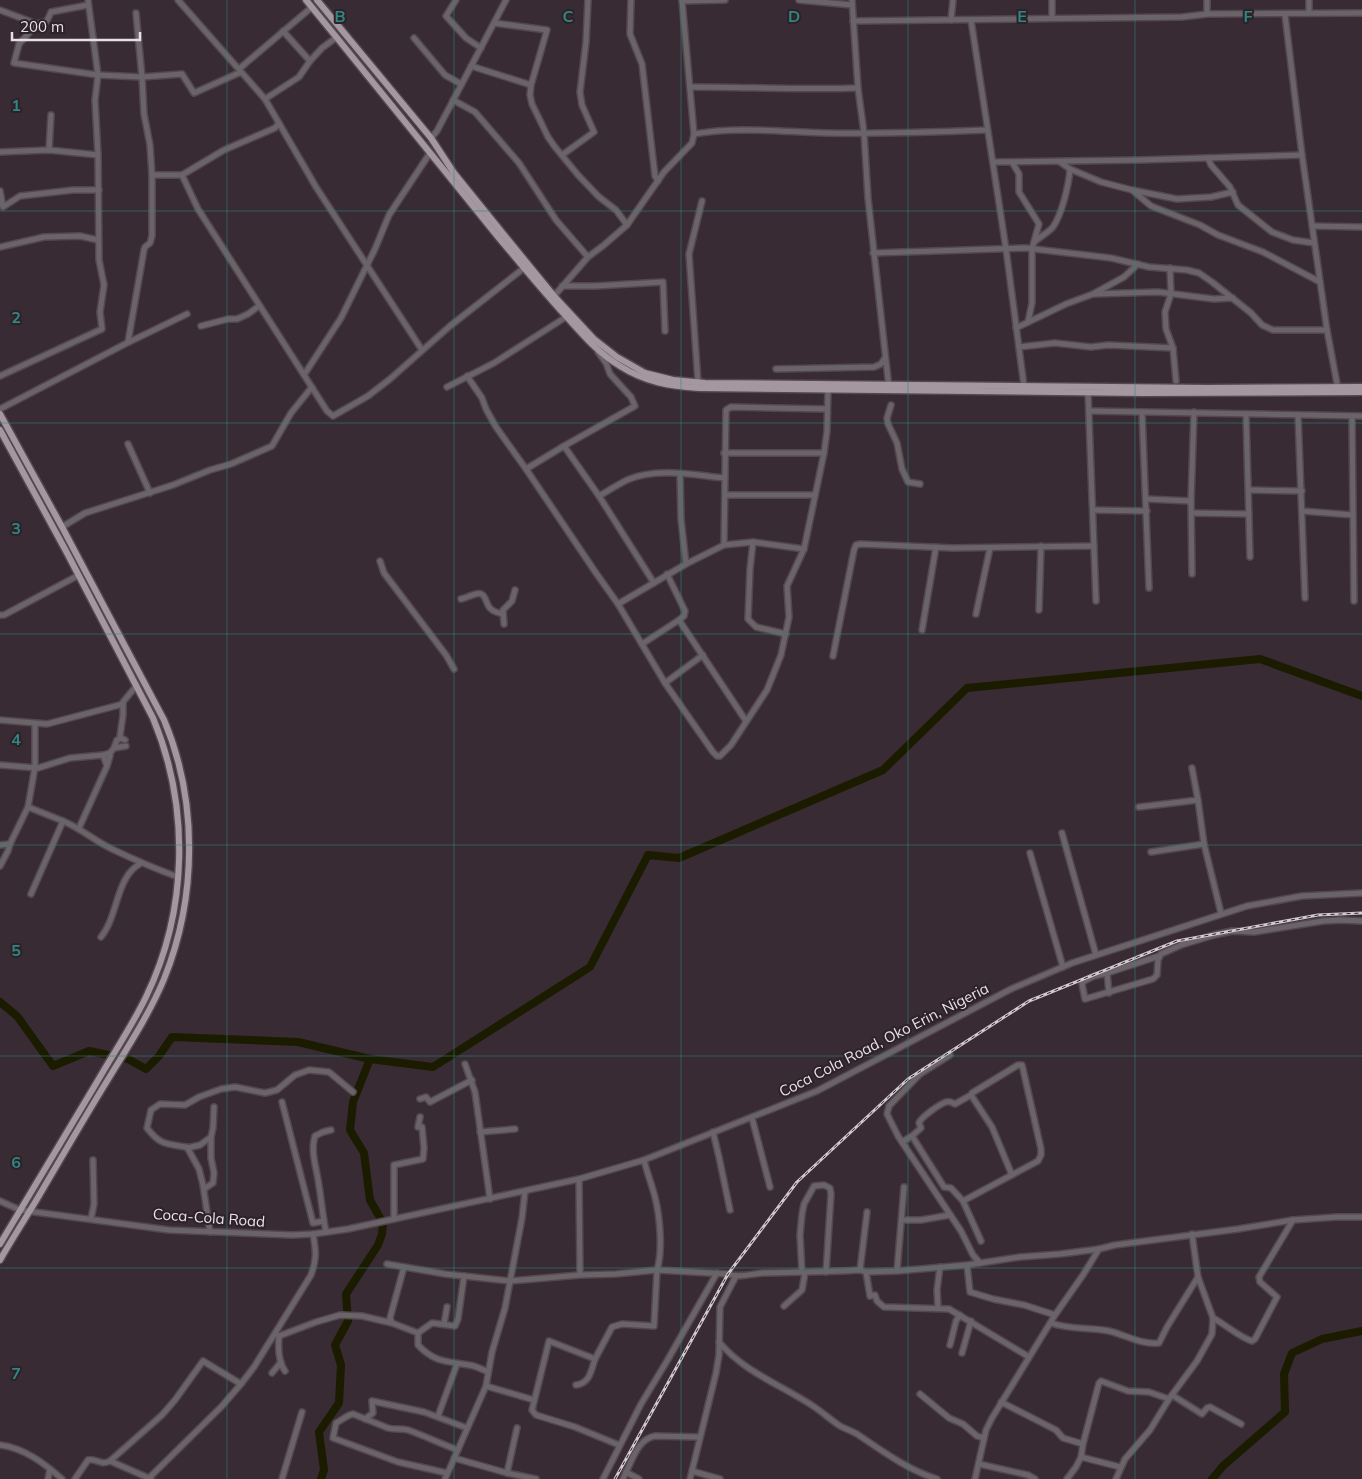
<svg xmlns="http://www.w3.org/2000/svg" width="1362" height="1479" font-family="Mulish,sans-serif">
	<rect width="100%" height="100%" fill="#382b34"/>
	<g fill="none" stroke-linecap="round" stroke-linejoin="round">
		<!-- river -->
		<g stroke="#1b1b00" stroke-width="8">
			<path d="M0,1002L17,1016L53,1066L89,1051L128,1059L146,1069L159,1056L172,1037L298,1042L370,1059L433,1067L590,967L648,855L679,858L883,770L967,688L1260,659L1362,696"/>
			<path d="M321,1479L324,1470L319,1432L339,1403L341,1365L335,1345L348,1321L346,1294L378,1245L382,1234L383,1223L370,1200L364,1153L350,1130L353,1102L370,1059"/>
			<path d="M1212,1479L1223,1466L1285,1412L1284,1374L1292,1353L1322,1339L1362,1331"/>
		</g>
		<defs>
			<g id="minor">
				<path d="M178,0L265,99L316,187L422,350"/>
				<path d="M456,0L446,16L466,38L481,48"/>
				<path d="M631,0L630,34L642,64L655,176L658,181"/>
				<path d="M799,0L852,5"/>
				<path d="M852,0L858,88L864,133L868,198L889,388"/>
				<path d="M1052,0V18"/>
				<path d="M682,1L725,0"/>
				<path d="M0,10L37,24L47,21L51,12L88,5"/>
				<path d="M1309,12V0"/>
				<path d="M1207,14V0"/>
				<path d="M1285,15L1302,155L1327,330L1338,389"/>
				<path d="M951,20L953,0"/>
				<path d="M971,20L1006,249L1024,386"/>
				<path d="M853,21L1182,17L1207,14L1362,13"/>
				<path d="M494,23L547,30L531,85L530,95L532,104L548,137L555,147L578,175L599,197L616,210L627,225"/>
				<path d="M37,24L19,44L14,63L98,75L142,77L182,74L194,93L241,72"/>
				<path d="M414,38L445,75L461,84"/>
				<path d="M310,61L322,48L337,37"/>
				<path d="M471,66L531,85"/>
				<path d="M239,69L312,7"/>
				<path d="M690,87C746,87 802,90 858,88"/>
				<path d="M265,99L299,77L310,61L283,31"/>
				<path d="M453,100L475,112L519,163L556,220L588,257"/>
				<path d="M694,134C738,126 783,132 827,133C881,134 934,132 987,130"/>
				<path d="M431,138L437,131L506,0"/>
				<path d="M49,150L51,115"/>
				<path d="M0,152L49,150L98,155"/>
				<path d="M562,155L594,132L582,105L580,92L586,42L588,0"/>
				<path d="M1208,158L1211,165L1230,187L1238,205L1272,232L1293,240L1314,243"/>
				<path d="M993,162L1139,160L1302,155"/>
				<path d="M1012,162L1019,174V192L1039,224L1032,249V303L1028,322"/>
				<path d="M1070,169L1101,182L1132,190L1151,206L1200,225L1218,235L1263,252L1320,282"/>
				<path d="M152,175H182L224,150L275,128L279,123"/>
				<path d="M182,175L198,209L327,411L333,416L368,396L390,379L450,326L524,268"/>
				<path d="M1132,190L1177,199L1211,197L1233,192"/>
				<path d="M0,191L3,207L20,196L73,190H99"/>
				<path d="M1312,226L1362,227"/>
				<path d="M1034,242C1040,237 1049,232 1053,227C1062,214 1069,184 1070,169L1060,162"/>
				<path d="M0,247L44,237L80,236L98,240"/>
				<path d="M873,253L1026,248L1111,258L1149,267L1187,270L1199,273L1212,282L1251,313L1262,325L1273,330H1327"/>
				<path d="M1170,268L1171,294L1165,312L1166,329L1173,348"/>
				<path d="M562,286H595L663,282L665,331"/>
				<path d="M1093,294L1158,292L1214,299L1233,298"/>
				<path d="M554,296L588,257L604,245L627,225L664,172L692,143L694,134L682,0"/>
				<path d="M201,326L228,319H237L248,314L259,306"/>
				<path d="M1016,328L1066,304L1093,294L1124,277L1138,264"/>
				<path d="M128,342L144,250L145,247L150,243L152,236V175L150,145L144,114L142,77L136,13"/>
				<path d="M1019,347L1055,343L1091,347L1108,345L1173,348L1176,381"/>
				<path d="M776,369L874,367L881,364L885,358"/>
				<path d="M304,375L341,318L375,249L389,215L430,153"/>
				<path d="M0,376L102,329L100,312L104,285L99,260L98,155L95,100L98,75L88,0"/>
				<path d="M467,376L482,398L486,409L496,427L526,469L596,573L618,604L665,683L713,752L717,756H720L731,745L767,690L781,655L789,617L787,586L804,549L824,453L827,431L828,389"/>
				<path d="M698,382L689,254L702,201"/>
				<path d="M447,387L494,363L566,317"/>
				<path d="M1088,392L1096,601"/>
				<path d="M891,405L887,418L888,424L897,443L902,469L908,482L920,484"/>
				<path d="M0,409L127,343L187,314"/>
				<path d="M1089,411L1362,416"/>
				<path d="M1142,412L1149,588"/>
				<path d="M1246,414L1250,557"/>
				<path d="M1298,415L1305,598"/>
				<path d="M1352,416L1354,601"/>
				<path d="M128,444L150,493"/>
				<path d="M564,446L635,406L631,397L610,374L606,363L598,352"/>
				<path d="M724,453H824"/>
				<path d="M526,469L564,446L599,496L654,583"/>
				<path d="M680,474L681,519L686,564"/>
				<path d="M1249,490L1302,491"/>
				<path d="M725,495H815"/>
				<path d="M599,496C608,491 617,485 627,480C657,467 693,475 724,478"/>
				<path d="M1147,499L1191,501"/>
				<path d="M1093,510L1147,511"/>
				<path d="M1302,511L1353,515"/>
				<path d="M1192,513L1249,514"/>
				<path d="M62,527L85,513L173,485L210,470L231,464L272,446L291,413L312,387"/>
				<path d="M753,542L750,569L748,619L756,627L786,634"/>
				<path d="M724,545L726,410L731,407L827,409"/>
				<path d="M380,561L384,573L446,655L454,669"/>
				<path d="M667,574L685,611L684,616L679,620L746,721"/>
				<path d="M1192,574L1191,501L1194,412"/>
				<path d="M461,599C466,598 471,595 476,594C487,591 485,605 491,609C494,612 499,613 503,614"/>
				<path d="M618,604L686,564L724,545L753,542L804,549"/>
				<path d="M1039,610L1041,546"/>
				<path d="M976,614L990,548"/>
				<path d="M0,615H4L79,575"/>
				<path d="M504,624L503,610L512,601L515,590"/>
				<path d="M922,630L936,547"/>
				<path d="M642,644L679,620"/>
				<path d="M833,656L854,550L856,545L860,544L953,548L1094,546"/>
				<path d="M665,683L703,655"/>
				<path d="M0,720L47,724L123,704"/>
				<path d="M121,738L120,736L123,715V702L137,685"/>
				<path d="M114,748L117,740L121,738L125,740"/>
				<path d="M110,753L114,748L126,746"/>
				<path d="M0,765L38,768L70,758L103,755L110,753V756L107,766L103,755"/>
				<path d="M1192,768L1198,800"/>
				<path d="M28,807L63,821"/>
				<path d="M1139,807L1198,800L1204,844L1221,913"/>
				<path d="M79,828L107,766"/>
				<path d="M1062,833L1096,955"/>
				<path d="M10,844L28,807L35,767V724"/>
				<path d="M0,845L10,844L8,851L0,866"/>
				<path d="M1151,852L1204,844"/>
				<path d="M1030,853L1063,967"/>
				<path d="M31,894L63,821C82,829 96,842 114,850C135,860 156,869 178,877"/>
				<path d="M101,937C116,919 116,887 132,870C135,867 138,865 141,863"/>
				<path d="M1107,973L1094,976L1084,981L1082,984L1085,999L1153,979L1157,975L1158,960L1161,954L1181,945L1214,935L1232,931L1254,932L1323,921L1341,920L1362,921"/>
				<path d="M1109,993L1107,973L1159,956"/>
				<path d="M950,1055L920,1074L889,1106L887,1114L898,1136L961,1231L973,1255L980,1263"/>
				<path d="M465,1064L475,1092L490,1199"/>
				<path d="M420,1099L426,1097L430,1102L472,1080"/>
				<path d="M282,1102L313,1223L324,1221L326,1232"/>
				<path d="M752,1118L770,1187"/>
				<path d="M480,1132L515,1129"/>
				<path d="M713,1132L719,1157L730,1210"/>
				<path d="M912,1136L921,1128L919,1123C921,1117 940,1104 946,1102C951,1101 951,1102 955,1104L971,1095"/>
				<path d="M902,1142L912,1136L944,1187L951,1188L963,1201L981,1241"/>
				<path d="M187,1148L200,1145L211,1137L213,1128L214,1107"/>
				<path d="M579,1179L580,1275"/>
				<path d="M204,1189L213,1183L214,1173L211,1158V1137"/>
				<path d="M0,1201L20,1210L169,1230L292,1235L313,1234L348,1229L579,1179L644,1160L817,1091L1011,989L1072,963L1247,906L1302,896L1362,893"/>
				<path d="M963,1201L1038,1161L1041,1155V1149L1023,1069L1022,1065H1018L972,1093L971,1095L992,1127L1012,1175"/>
				<path d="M91,1219L94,1204L93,1160"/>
				<path d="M394,1219V1165L423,1159L424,1148L422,1127H418L420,1117"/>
				<path d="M902,1220H921L950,1215"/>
				<path d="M324,1221C322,1209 321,1197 319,1186C317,1169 310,1152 315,1136L323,1132L331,1130"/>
				<path d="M210,1232L203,1185L199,1169L187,1147C166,1144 160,1145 147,1128L151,1110L160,1104L185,1105L199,1097L221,1089L235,1087L265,1093L277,1090L295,1075L309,1070L329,1072L353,1092"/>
				<path d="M387,1264L445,1274L510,1281L580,1275L616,1274L657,1270L728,1274C740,1278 750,1274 763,1273C795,1272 828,1272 860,1270L866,1272L897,1271L967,1265L1020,1257L1060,1254L1099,1249L1115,1245L1238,1229L1293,1220L1337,1217H1362"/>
				<path d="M967,1265L970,1292L993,1299L1024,1305L1055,1315"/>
				<path d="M404,1267L390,1318L392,1323L418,1333V1345C435,1363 447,1361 469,1365C476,1366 482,1369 488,1372"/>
				<path d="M860,1270L867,1212"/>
				<path d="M897,1271L904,1187"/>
				<path d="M802,1272L800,1235L802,1214L804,1204L814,1186L824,1185L830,1188L831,1194L826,1272"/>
				<path d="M866,1272L870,1296L875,1295L877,1301L884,1307L949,1309L1029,1357"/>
				<path d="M784,1306L802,1290L805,1273"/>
				<path d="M938,1308L937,1290L940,1267"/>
				<path d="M1213,1318C1225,1324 1240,1338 1252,1341L1255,1339L1277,1297L1260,1282L1259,1277L1293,1220"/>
				<path d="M1051,1323C1070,1330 1090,1327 1109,1331C1126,1335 1141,1345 1159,1343L1167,1327L1198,1277"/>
				<path d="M444,1324L447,1307"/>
				<path d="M418,1333L432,1323L455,1326L458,1319L464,1276"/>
				<path d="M277,1335L279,1336C278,1348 278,1361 285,1371"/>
				<path d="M279,1336L316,1322L340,1315L362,1316L392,1323"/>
				<path d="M719,1342C744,1372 781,1385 813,1406C822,1412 831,1420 840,1426C846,1429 852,1431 857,1434C882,1451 908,1470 937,1479"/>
				<path d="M950,1345L956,1321L960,1315"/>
				<path d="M962,1353L971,1321"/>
				<path d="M272,1373L281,1362"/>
				<path d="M576,1385C590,1383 591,1371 595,1359"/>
				<path d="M486,1386L534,1400"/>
				<path d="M920,1394L949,1418L963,1424L977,1436L984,1438"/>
				<path d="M1172,1395L1202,1414L1207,1408L1210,1407L1241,1424"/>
				<path d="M1001,1402L1056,1430L1063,1438L1083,1444"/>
				<path d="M438,1416L457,1364"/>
				<path d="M365,1419L373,1413L372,1401L424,1412L467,1428"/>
				<path d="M0,1445C24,1448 44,1463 62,1479"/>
				<path d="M619,1445L575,1427L536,1415L532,1410L549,1341L595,1359L612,1327L622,1324L654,1326L657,1270C663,1251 660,1217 655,1197C652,1185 647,1173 644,1160"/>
				<path d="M1081,1457L1120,1467"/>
				<path d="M454,1458L507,1473L536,1479"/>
				<path d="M110,1461L151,1479"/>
				<path d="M979,1464L1028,1475L1035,1479"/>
				<path d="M692,1471L720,1479"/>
				<path d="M626,1472C633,1459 638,1439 655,1436L699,1437"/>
				<path d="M447,1473L398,1462L333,1438L336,1423C342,1420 347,1415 353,1414L388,1428C395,1430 401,1428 408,1430C425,1436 441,1444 458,1450"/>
				<path d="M507,1473L517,1428"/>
				<path d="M149,1478L222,1406L241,1384L254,1367L311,1275C317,1258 316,1251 313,1234"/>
				<path d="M48,1479L50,1469"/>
				<path d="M75,1479L88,1460C97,1458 100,1466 110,1461L162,1415L175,1400L203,1361L241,1384"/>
				<path d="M282,1479L302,1412"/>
				<path d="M445,1479L486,1386L492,1352L505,1308L522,1218L525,1191"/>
				<path d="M603,1479L641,1404L667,1361L717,1273"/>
				<path d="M623,1479L626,1472L639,1479"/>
				<path d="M690,1479L716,1373L719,1355L720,1307L736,1276"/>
				<path d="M975,1479L986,1430L992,1418L1055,1315L1083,1275L1099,1249"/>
				<path d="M1067,1479L1076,1467L1081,1457L1083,1444L1099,1383L1101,1381L1128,1391L1149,1392L1169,1399"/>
				<path d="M1116,1479L1125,1459L1150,1430L1169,1399L1197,1361L1212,1334L1213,1318L1198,1277L1192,1234"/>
			</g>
			<g id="major">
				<path d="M306,0C371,79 435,159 499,238C521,264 542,290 565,315C583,335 597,352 620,366C645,382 670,386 699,388L1143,393L1362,392"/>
				<path d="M317,0L431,138L454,173L509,241L554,296L594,339L617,357L645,373L673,380L705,383L1207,388L1362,387"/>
				<path d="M0,414L62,527L164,720C198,801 197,897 164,979C149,1015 127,1048 107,1081C83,1120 60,1160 37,1199C25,1219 12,1239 0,1260"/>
				<path d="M0,430L66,551L153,718C190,807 188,910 146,997C132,1026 113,1054 97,1082C65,1136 32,1190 0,1244"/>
			</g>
		</defs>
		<!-- minor casing -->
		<use href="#minor" stroke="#544850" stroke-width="8"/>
		<!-- major casing -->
		<use href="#major" stroke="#544850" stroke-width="9"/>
		<!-- minor -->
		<use href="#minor" stroke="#6a6468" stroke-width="5"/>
		<!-- major -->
		<use href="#major" stroke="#a597a0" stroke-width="6"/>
		<defs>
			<path id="rail" d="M615,1479L728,1274L797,1182L908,1079L1029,1001L1177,941L1318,915L1362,913"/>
		</defs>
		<!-- rail casing -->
		<use href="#rail" stroke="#d2c8ce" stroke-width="3"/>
		<!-- rail -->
		<use href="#rail" stroke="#2d212a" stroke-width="1" stroke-dasharray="4" stroke-linecap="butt"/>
	</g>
	<!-- grid -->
	<path fill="none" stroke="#308680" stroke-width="1" stroke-opacity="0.55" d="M227,0V1479M454,0V1479M681,0V1479M908,0V1479M1135,0V1479M0,211H1362M0,423H1362M0,634H1362M0,845H1362M0,1056H1362M0,1268H1362"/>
	<g text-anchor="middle" stroke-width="4" stroke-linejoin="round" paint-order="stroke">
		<!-- street labels -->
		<g font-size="15" fill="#e8dfe5" stroke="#2d212a">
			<text transform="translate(884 1040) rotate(-27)" y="5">Coca Cola Road, Oko Erin, Nigeria</text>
			<text transform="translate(209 1218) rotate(4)" y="5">Coca-Cola Road</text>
		</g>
	</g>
	<g font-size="16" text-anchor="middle" font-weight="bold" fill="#308680" stroke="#2d212a" stroke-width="4" stroke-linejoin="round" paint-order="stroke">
		<text x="340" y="22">B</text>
		<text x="568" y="22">C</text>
		<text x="794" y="22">D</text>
		<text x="1022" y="22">E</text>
		<text x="1248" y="22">F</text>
		<text x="16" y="111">1</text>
		<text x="16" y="323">2</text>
		<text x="16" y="534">3</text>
		<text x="16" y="745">4</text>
		<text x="16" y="956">5</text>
		<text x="16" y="1168">6</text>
		<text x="16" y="1379">7</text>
	</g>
	<!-- scale -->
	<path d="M12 32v8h128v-8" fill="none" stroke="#e8dfe5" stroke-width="2.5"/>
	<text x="20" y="32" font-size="15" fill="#e8dfe5" stroke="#2d212a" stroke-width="4" paint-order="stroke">200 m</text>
</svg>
